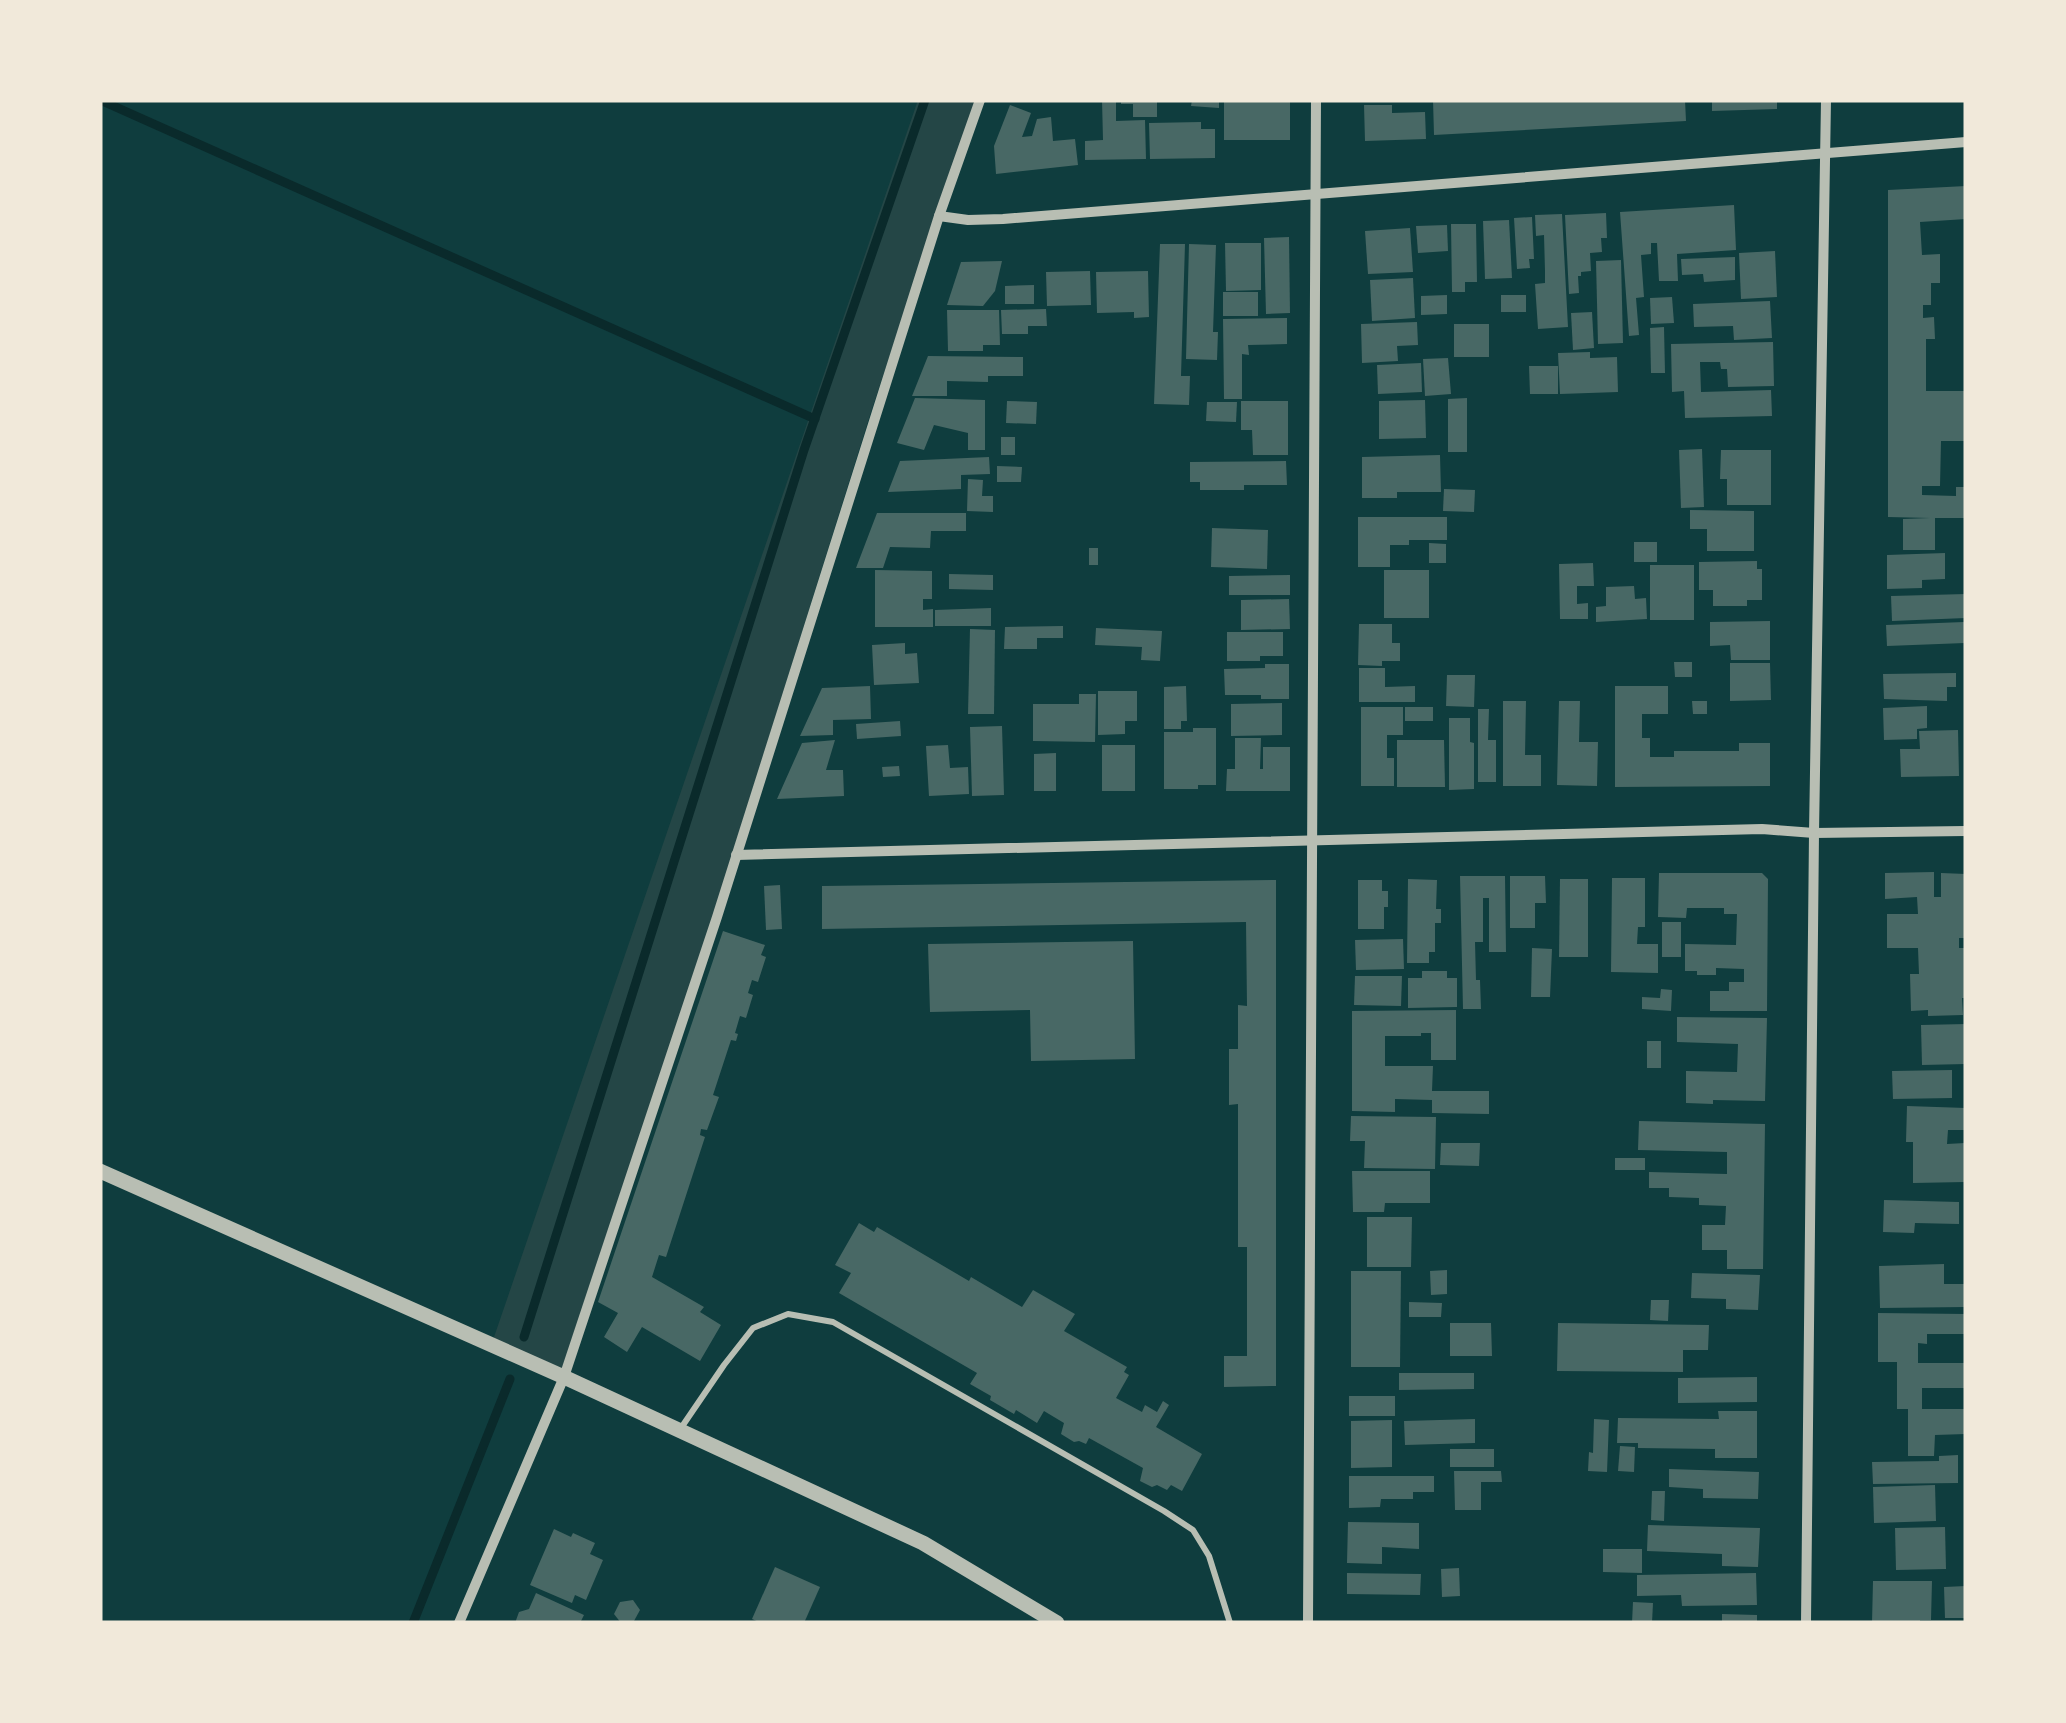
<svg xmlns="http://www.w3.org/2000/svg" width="2066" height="1723" font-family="Bitter,serif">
	<rect width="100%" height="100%" fill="#0f3d3e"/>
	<!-- green -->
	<path fill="#244646" d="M918,100H975L870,415L711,922L562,1368L493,1340Z"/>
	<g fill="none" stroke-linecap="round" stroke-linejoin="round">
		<!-- stream -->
		<g stroke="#0a2a2b" stroke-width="9">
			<path d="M100,100L815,419"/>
			<path d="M524,1337L804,450L925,100"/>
			<path d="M413,1623L510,1379"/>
		</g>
	</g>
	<!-- building -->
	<g fill="#486865">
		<path d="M1102,100H1116V121L1145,120L1146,159L1085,160V141L1103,140Z"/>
		<path d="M1121,100H1157V117H1133V104H1121Z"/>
		<path d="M1192,100H1219V108L1191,106Z"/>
		<rect x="1224" y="100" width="66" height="40"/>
		<path d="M1433,100H1556L1557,102L1685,100L1686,121L1434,135Z"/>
		<path d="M1712,100H1777V109L1712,111Z"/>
		<path d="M1010,105L1031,113L1022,137L1032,136L1037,119L1051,117L1053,141L1075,139L1078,165L996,174L994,146Z"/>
		<path d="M1364,105H1392V113L1425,112L1426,139L1365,141Z"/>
		<path d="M1201,122V129H1215V158L1150,159L1149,123Z"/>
		<path d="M1966,186V219L1920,222L1922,255L1940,254V283H1931V305H1923V318L1934,317L1935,339H1926V391H1966V441H1941L1940,486H1922V495L1956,496V487H1966V518H1935V550H1903V519L1930,518L1888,517V190Z"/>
		<path d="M1734,205L1736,250L1677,254L1678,281H1659L1657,243H1651V254L1641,255L1644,297L1636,298L1639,335L1629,336L1620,212Z"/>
		<path d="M1606,213L1607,238H1601L1602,252L1590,253L1591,271L1581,272V276H1578L1579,293L1569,294L1565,215Z"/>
		<path d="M1562,214L1568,327L1538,329L1535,284L1545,283V271L1544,235L1536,236L1535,215Z"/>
		<path d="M1532,217L1534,259H1529L1530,268L1517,269L1514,218Z"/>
		<path d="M1509,220L1512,278L1485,279L1483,221Z"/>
		<path d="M1451,224H1476L1477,282H1465V292H1452Z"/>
		<path d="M1447,225L1448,251L1418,253L1416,226Z"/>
		<path d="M1410,228L1413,272L1368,274L1365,231Z"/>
		<path d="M1289,237L1290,313L1266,314L1264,238Z"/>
		<path d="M1225,243H1261V290L1226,291Z"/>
		<path d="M1160,244H1185L1181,376H1190L1189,405L1154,404Z"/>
		<path d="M1189,244L1216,245L1213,332H1218L1217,360L1186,359Z"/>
		<path d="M1775,251L1777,297L1741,299L1739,253Z"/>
		<path d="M1735,257V280L1704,282L1703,274L1682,275L1681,259Z"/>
		<path d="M1621,260L1623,343L1598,344L1596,261Z"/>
		<path d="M1002,261L995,291L983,306L947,305L961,262Z"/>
		<path d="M1090,271L1091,305L1047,306L1046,272Z"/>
		<path d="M1148,271L1149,317L1134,318V312L1097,313L1096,272Z"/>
		<path d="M1413,278L1415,318L1372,321L1370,280Z"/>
		<path d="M1034,285V304H1005V286Z"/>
		<rect x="1223" y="292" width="35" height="24"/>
		<path d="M1447,295V314L1421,315V296Z"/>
		<rect x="1501" y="295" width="25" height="17"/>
		<path d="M1672,297L1674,323L1651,324L1650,298Z"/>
		<path d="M1770,301L1772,338L1734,340L1733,326L1694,327L1693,304Z"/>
		<path d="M1046,309L1047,326H1028V334H1002L1001,310Z"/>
		<path d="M947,310H999L1000,345H983V351H948Z"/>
		<path d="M1592,312L1594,348L1573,350L1571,313Z"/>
		<path d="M1287,318V344L1248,345L1249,355L1242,354V399H1224L1223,319Z"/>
		<path d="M1417,322L1418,345L1397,346L1398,361L1362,363L1361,324Z"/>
		<rect x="1454" y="324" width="35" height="33"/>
		<path d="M1664,327L1665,373H1651L1650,328Z"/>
		<path d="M1773,342L1774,386L1728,387L1727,369H1721L1720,362H1700L1701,392L1771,390L1772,416L1685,418L1684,391L1672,392L1671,344Z"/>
		<path d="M1590,352V358L1617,357L1618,392L1560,394L1558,353Z"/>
		<path d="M928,356L1023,357V376H988V382L947,381V396H912Z"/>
		<path d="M1448,358L1451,394L1425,396L1423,359Z"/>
		<path d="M1421,363L1422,392L1378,394L1377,365Z"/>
		<path d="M1529,366H1558V394H1530Z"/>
		<path d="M915,398L985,400V450H968V433L934,425L924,450L897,443Z"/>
		<path d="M1467,398V452H1448V399Z"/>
		<path d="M1425,400L1426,438L1379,439V401Z"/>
		<path d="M1007,401L1037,402L1036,424L1006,423Z"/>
		<path d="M1241,401H1288V455H1253L1252,430H1241Z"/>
		<path d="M1207,402H1237L1236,422L1206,421Z"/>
		<rect x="1001" y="437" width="14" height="18"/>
		<path d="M1702,449L1704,507L1681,508L1679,450Z"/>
		<path d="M1721,450H1771V505H1727V479H1720Z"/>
		<path d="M1440,455L1441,492H1397V498H1362V457Z"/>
		<path d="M989,457L990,474L961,475V489L888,492L900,461Z"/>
		<path d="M1286,461L1287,485H1244V490H1200V482H1190V462Z"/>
		<path d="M997,466L1022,467L1021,482H997Z"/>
		<path d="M968,479L983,480L982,496H993V512L967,511Z"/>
		<path d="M1444,489L1475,490L1474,512L1443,511Z"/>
		<path d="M1690,510L1754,511V551H1707V529H1690Z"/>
		<path d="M877,513H966V531H931L930,548L890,547L883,568H856Z"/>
		<path d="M1358,517H1447V540H1409V545H1390V567H1358Z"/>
		<path d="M1212,528L1268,530L1267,569L1211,567Z"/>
		<rect x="1634" y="542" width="23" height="20"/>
		<path d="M1429,543L1446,544V563H1429Z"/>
		<rect x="1089" y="548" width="9" height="17"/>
		<path d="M1945,553V579L1922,580V588L1887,589V555Z"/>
		<path d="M1757,561V569H1762V600H1747V606H1713V590H1699V562Z"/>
		<path d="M1593,563L1594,586H1577V604L1588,603V619H1560L1559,564Z"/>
		<rect x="1650" y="565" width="44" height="55"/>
		<path d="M875,570L932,571V599H923V610L933,609V627H875Z"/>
		<rect x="1384" y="570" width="45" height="48"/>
		<path d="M949,574L993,575V590L949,589Z"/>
		<path d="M1290,575V595H1229V576Z"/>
		<path d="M1634,586L1635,599L1646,598L1647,619L1596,622V607L1606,606V587Z"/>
		<path d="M1966,594V618L1892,621L1891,596Z"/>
		<path d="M1289,599L1290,629L1241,630V600Z"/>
		<path d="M991,608V626H935V610Z"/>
		<path d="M1770,621V660H1731L1730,645L1710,646V622Z"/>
		<path d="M1964,622L1965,643L1887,646L1886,625Z"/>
		<path d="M1359,624H1392V643H1400V661H1382V666L1358,665Z"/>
		<path d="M1063,626V638H1037V649H1004L1005,627Z"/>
		<path d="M1096,628L1162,631L1160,661L1141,660L1142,647L1095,645Z"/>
		<path d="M970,629L995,630L994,714H968Z"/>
		<path d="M1227,632H1283V656H1260V661H1227Z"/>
		<path d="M905,643V654L917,653L919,683L874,685L872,645Z"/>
		<path d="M1674,662H1692V677H1675Z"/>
		<path d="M1730,663H1770L1771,700L1730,701Z"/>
		<path d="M1265,664H1289V699H1261V695H1225L1224,669L1265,668Z"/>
		<path d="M1359,668H1385V687L1415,686V702H1359Z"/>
		<path d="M1956,673V687H1947V701L1884,699L1883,674Z"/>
		<path d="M1447,675H1475L1474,707L1446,706Z"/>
		<path d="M870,686L871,719L833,720V735L800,736L822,688Z"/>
		<path d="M1186,686L1187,721H1181V729H1164V687Z"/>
		<path d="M1615,686H1668V714H1642V738H1650V757H1674V751H1739V743H1770V786L1615,787Z"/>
		<path d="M1098,691H1137V721H1125V734L1098,735Z"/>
		<path d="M1079,694H1096L1095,742L1033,741V704H1079Z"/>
		<path d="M1503,701H1526L1525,755H1541V786H1503Z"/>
		<path d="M1559,701H1580L1579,742H1598L1597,786L1557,785Z"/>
		<path d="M1692,701H1707V714H1693Z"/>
		<path d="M1282,703V735L1231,736V704Z"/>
		<path d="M1927,706V728L1917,729V739L1884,740L1883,708Z"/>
		<path d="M1361,707H1403V735H1387V758H1394V786H1361Z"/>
		<rect x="1405" y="707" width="28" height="14"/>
		<path d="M1478,709H1489L1488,740H1496V782H1478Z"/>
		<path d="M1449,718H1470V742L1474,743V789L1449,790Z"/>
		<path d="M900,721L901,736L857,739L856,724Z"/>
		<path d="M1002,726L1004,795L972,796L970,727Z"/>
		<path d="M1193,728H1216V785H1198V789H1164V732H1193Z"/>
		<path d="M1958,730L1959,776L1901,777L1900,749H1920L1919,731Z"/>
		<path d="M1235,738H1261L1260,769H1263V747H1290V791H1226L1227,769H1235Z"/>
		<path d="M835,740L826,770H843L844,796L777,799L802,743Z"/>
		<path d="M1397,740H1444L1445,787H1397Z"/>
		<path d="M948,745L950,768L968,767L969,794L929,796L926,746Z"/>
		<rect x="1102" y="745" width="33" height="46"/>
		<path d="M1056,753V791H1034V754Z"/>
		<path d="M899,766L900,776L883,777L882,767Z"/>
		<path d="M1934,872V897H1941V873L1966,874L1964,938H1959V948H1966V998H1962L1963,1015L1928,1016V1010L1911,1011L1910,974H1919L1918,948H1887V914H1918L1917,897L1885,899V873Z"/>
		<path d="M1659,873H1762L1768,879L1767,1011H1710V991H1729V982H1744V969L1716,968V975H1697V971H1685V944L1736,945L1737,914H1724V908H1687L1686,918L1658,917Z"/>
		<path d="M1460,876H1505L1506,952H1489V898H1483V942H1475L1476,980H1480L1481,1009H1463Z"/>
		<path d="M1510,876H1545L1546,903H1535V928H1510Z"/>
		<path d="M1612,878H1645V927H1638L1637,944H1658V973L1611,972Z"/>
		<path d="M1408,879L1437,880L1436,909H1441V923H1435V952H1429V963H1407Z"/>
		<path d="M1560,879H1588V957H1559Z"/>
		<path d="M1276,880V1386L1224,1387V1356H1247V1247H1238V1104L1229,1105V1049H1238V1005L1247,1006L1246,922L822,929V886Z"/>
		<path d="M1358,880H1382V891H1388V907H1384V929H1358Z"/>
		<path d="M780,885L782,929L766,930L764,886Z"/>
		<rect x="1662" y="922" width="19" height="35"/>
		<path d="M723,931L765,945L761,955L766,957L758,982L752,980L748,993L753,995L746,1018L740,1016L735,1033L738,1034L736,1041L731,1040L713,1095L719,1097L707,1130L701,1129L700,1135L705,1137L666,1257L659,1255L652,1277L704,1307L700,1312L721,1325L700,1361L642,1327L627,1352L604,1337L618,1313L598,1302Z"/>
		<path d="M1403,939L1404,969L1356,970L1355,940Z"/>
		<path d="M1133,941L1135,1059L1031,1061L1030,1010L930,1012L928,944Z"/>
		<path d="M1532,948L1552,949L1550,997H1531Z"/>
		<path d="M1422,971H1447V978H1457V1007L1408,1008V978H1422Z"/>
		<path d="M1355,976H1402L1401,1006L1354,1005Z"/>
		<path d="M1661,989L1672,990L1671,1011L1642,1009V997L1660,998Z"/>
		<path d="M1456,1010V1060H1431V1033H1421V1036H1385V1066H1433L1432,1091H1489V1114L1432,1113V1100L1395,1099V1112L1352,1111V1011Z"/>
		<path d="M1677,1017L1767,1018L1765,1101L1713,1100V1104L1686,1103V1071L1737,1072L1738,1044L1677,1042Z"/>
		<path d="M1966,1024V1064L1922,1065L1921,1025Z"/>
		<rect x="1647" y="1041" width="14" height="27"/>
		<path d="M1952,1070V1098L1893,1099L1892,1071Z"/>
		<path d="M1907,1106L1966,1108V1130H1948L1947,1144L1965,1143V1182L1913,1183V1142H1906Z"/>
		<path d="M1351,1116L1436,1117L1435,1169L1364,1168L1365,1141H1350Z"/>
		<path d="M1639,1121L1765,1124L1763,1269H1727V1250H1702V1225H1725L1726,1206L1699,1205V1198L1669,1197V1188H1649V1172L1727,1174V1152L1638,1150Z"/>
		<path d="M1441,1143H1480L1479,1166L1440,1165Z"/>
		<rect x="1615" y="1158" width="30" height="12"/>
		<path d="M1352,1171H1430V1203H1385L1384,1212H1353Z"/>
		<path d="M1884,1200L1959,1202V1224L1915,1223L1914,1233L1883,1232Z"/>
		<path d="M1367,1217H1412L1411,1267H1367Z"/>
		<path d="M859,1223L874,1232L877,1227L969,1281L971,1277L1022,1307L1033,1290L1075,1314L1064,1331L1127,1367L1124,1372L1129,1375L1116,1398L1142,1412L1145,1405L1157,1412L1163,1401L1169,1405L1156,1427L1202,1454L1182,1491L1171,1485L1167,1490L1157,1485L1152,1487L1140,1481L1143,1468L1089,1438L1086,1444L1079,1441L1074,1442L1061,1434L1064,1423L1044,1411L1037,1423L1016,1410L1014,1414L990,1400L991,1396L970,1384L977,1373L839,1293L851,1273L835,1265Z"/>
		<path d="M1944,1264V1284H1966V1307L1880,1308L1879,1266Z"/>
		<path d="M1447,1270V1294L1431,1295L1430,1271Z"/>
		<path d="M1351,1271H1401L1400,1367H1351Z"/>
		<path d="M1692,1273L1760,1275L1758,1310L1726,1309V1299L1691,1298Z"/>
		<path d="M1651,1300H1669L1668,1321L1650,1320Z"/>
		<path d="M1409,1302L1442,1303L1441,1317H1409Z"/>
		<path d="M1878,1313L1966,1314V1334H1927V1344L1918,1343V1363H1966V1388H1922V1409H1966V1434L1935,1435L1934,1456H1908V1409H1897V1362H1878Z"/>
		<path d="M1450,1323H1491L1492,1356H1450Z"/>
		<path d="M1558,1323L1709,1325L1708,1350H1683V1372L1557,1371Z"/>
		<path d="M1399,1373H1474V1389L1399,1390Z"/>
		<path d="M1757,1377V1402L1678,1403V1378Z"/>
		<rect x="1349" y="1396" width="46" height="20"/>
		<path d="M1718,1411H1757V1458H1715V1449L1638,1448V1443H1617L1618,1418L1719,1419Z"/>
		<path d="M1475,1419V1443L1405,1445L1404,1421Z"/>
		<path d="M1594,1419L1609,1420L1607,1472L1588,1471L1589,1452L1593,1453Z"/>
		<path d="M1392,1420V1467L1351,1468V1421Z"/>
		<path d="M1620,1446L1635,1447L1634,1472L1618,1471Z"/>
		<rect x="1450" y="1449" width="44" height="18"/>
		<path d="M1958,1455V1483L1873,1484L1872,1462L1939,1461V1456Z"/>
		<path d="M1669,1469L1759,1472L1758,1499L1703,1498V1489L1669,1487Z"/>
		<path d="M1454,1471H1501L1502,1482H1481V1510H1455Z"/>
		<path d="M1349,1476H1434V1492H1413V1499H1381L1380,1507L1349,1508Z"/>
		<path d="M1935,1485L1936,1521L1874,1523L1873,1487Z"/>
		<path d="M1652,1491H1665L1664,1521L1651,1520Z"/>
		<path d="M1348,1522L1419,1523V1549L1382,1547V1564L1347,1563Z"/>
		<path d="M1648,1525L1760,1528L1758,1567L1722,1566V1554L1647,1551Z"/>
		<path d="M1945,1527L1946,1569L1896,1570L1895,1528Z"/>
		<path d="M554,1529L571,1537L573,1533L595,1543L590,1554L603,1560L586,1600L575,1595L572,1603L530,1585Z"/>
		<path d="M1603,1549H1642V1573L1603,1572Z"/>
		<path d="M775,1567L820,1587L804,1623H761L752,1619Z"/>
		<path d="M1459,1568L1460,1596L1442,1597L1441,1569Z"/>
		<path d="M1347,1573L1421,1574L1420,1595L1347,1594Z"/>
		<path d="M1756,1573L1757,1605L1682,1606L1681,1595L1637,1596V1575Z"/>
		<path d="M1873,1581H1932L1931,1620H1920V1623H1872Z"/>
		<path d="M1966,1586V1618H1945L1944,1587Z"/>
		<path d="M536,1593L584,1615L580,1623H515L519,1612L529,1609Z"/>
		<path d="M633,1600L640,1610L634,1621L621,1623L614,1614L620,1602Z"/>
		<path d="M1633,1602L1653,1603L1652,1623H1632Z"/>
		<path d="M1722,1614L1757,1615V1623H1722Z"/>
	</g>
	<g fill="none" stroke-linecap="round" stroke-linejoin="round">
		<!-- service -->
		<path stroke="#b8beb3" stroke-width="6" d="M681,1428L724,1365L753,1328L788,1314L833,1322L1164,1511L1193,1530L1209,1556L1230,1623"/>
		<!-- minor -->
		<g stroke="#b8beb3" stroke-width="10">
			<path d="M939,216L968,220L1003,219L1966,142"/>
			<path d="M736,855L1762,829L1814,833L1966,831"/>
			<path d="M459,1623L564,1377L717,917L939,216L980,100"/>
			<path d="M1308,1623L1316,100"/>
			<path d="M1806,1623L1814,833L1826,100"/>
		</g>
		<!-- tertiary -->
		<path stroke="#b8beb3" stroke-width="15" d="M100,1171L564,1377L923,1543L1057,1623"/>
	</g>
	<!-- border -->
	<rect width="2066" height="1723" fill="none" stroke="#f1e9da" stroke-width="205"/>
</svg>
